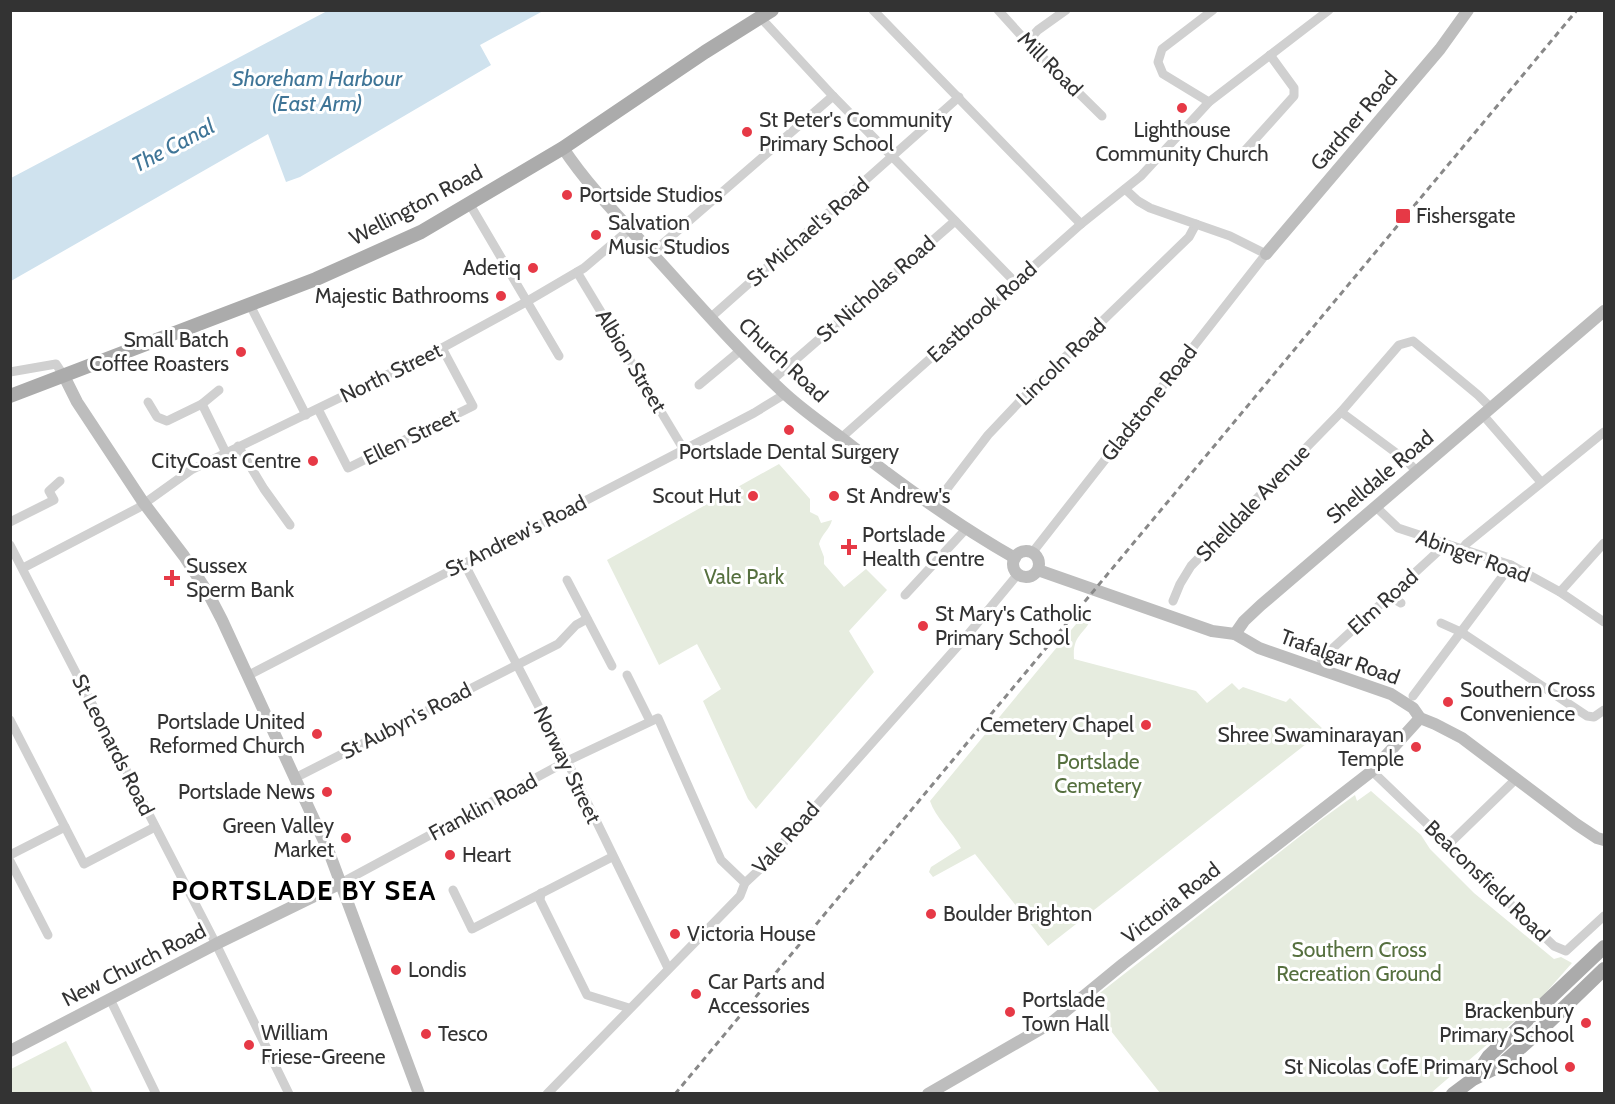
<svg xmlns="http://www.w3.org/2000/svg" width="1615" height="1104" font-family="Cabin,sans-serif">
	<rect width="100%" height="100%" fill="#fff"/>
	<!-- green -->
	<g fill="#e6ecdf">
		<path d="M779,464L810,499V512L818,516L821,523L832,520C830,529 821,535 819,544L824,557V564L844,587L866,569L887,590L849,631L874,672L756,809L748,799L703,701L721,689L697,644L659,665L607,560Z"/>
		<path d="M1086,612L1092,616C1086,635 1072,633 1074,659L1196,691L1207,703L1232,683L1239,690L1243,687L1286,702L1290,698L1324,730L1048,946L975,854L933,877L929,872L931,867L961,848C953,833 935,817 930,801Z"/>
		<path d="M1371,791L1421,835L1430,849L1474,893L1554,959L1561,957L1572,963L1541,998L1431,1093H1160L1111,1031L1107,1015L1110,1013L1096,996L1322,819L1355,795L1357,801Z"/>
		<path d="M66,1041L93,1093H11V1069Z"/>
	</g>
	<!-- water -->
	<path fill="#cfe2ee" d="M329,10L543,11L480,45L491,65L300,177L286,182L268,134L11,281V178Z"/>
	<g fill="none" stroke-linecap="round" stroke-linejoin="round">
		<!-- street -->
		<g stroke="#d0d0d0" stroke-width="9">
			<path d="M873,10L1081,224"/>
			<path d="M998,10L1027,42L1102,116"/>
			<path d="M760,17L833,96L1015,282"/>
			<path d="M1027,42L1038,30L1066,10"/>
			<path d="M1209,102L1163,74L1158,62L1162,49L1213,10"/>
			<path d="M1240,156L1294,96V88L1270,55"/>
			<path d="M469,203L559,356"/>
			<path d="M652,253L833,96"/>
			<path d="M577,272L684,450"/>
			<path d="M249,303L306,415"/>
			<path d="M710,318L959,97"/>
			<path d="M10,372L56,364L64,376"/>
			<path d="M771,381L955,221"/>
			<path d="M699,385L741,350"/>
			<path d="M219,390L202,404L225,451"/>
			<path d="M148,402L157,417L167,421L202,404"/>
			<path d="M318,409L348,468L473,406L442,348"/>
			<path d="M1483,415L1541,482"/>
			<path d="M841,438L1081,224L1141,176L1209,102L1329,10"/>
			<path d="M238,446L264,489L290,525"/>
			<path d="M1417,472L1407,461L1341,412L1399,345L1413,341L1478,395L1491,408"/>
			<path d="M1375,506L1398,528L1511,565L1560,592L1604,622"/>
			<path d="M933,507L988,435L1025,396L1189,237L1196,224"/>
			<path d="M10,522L54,500L49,491L60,481"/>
			<path d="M10,545L216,944L289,1094"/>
			<path d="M1462,549L1466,544L1604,432"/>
			<path d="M1032,553L1266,254L1230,236L1150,208L1138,201L1125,189"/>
			<path d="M464,563L567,761L668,968"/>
			<path d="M23,568L138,508L191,470L442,348L526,302L584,268L630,229"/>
			<path d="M567,580L612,666"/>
			<path d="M1560,592L1604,543"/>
			<path d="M905,595L965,530"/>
			<path d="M1389,596L1401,603"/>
			<path d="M1173,601L1180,584L1191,566L1341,412"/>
			<path d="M1441,623L1461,632L1587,716L1594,717L1604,710"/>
			<path d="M1321,659L1445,545"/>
			<path d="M627,675L650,721"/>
			<path d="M247,676L691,446L754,413L785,394"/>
			<path d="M1413,696L1511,565"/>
			<path d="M10,720L84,864L155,827"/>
			<path d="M1372,771L1554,946L1566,951L1604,916"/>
			<path d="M295,778L558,644L576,625L587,619"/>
			<path d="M1449,844L1517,778"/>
			<path d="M10,855L65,827"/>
			<path d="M10,861L48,935"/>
			<path d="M341,883L567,761L658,718L721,860L745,883"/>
			<path d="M453,890L472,929L612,857"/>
			<path d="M541,893L540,900L587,995L629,1008"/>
			<path d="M110,999L156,1094"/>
			<path d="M547,1094L740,896L745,883L760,869L965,638L1018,574"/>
		</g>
		<!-- secondary -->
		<g stroke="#bdbdbd" stroke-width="12">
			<path d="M563,148C590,189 627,225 660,262C700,306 739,351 782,391C800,408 820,422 839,436C896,481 953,523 1015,558"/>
			<path d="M1266,254L1440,49L1468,10"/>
			<path d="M64,376L77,402L143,502L184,556L208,593L222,620L329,852L419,1094"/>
			<circle cx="1026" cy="564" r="13"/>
			<path d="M1038,570L1212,631L1235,634L1259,648L1391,694L1413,708L1420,718L1435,724L1462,738L1576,824L1597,838L1604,840"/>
			<path d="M1235,634L1244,621L1261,605L1604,311"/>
			<path d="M10,1051L216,944L341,883"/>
			<path d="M928,1094L1051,1023L1123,964L1372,771L1420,718"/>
		</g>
		<!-- primary -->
		<g stroke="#ababab" stroke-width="14">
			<path d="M10,396L316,279L421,232L563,148L705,52L772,10"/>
			<path d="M1475,1077L1489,1056L1604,947"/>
			<path d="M1453,1094L1473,1079L1501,1065L1547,1024L1604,969"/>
		</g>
		<!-- rail -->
		<path stroke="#888" stroke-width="3" stroke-dasharray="6 4.5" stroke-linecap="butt" d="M675,1094L1577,10"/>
	</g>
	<!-- markers -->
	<g fill="#e63946" stroke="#fff" stroke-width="2">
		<circle cx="1182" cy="108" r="6"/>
		<circle cx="747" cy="132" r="6"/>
		<circle cx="567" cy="195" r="6"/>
		<rect x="1395" y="208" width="16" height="16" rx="3"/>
		<circle cx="596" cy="235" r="6"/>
		<circle cx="533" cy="268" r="6"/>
		<circle cx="501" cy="296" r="6"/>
		<circle cx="241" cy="352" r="6"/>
		<circle cx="789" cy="430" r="6"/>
		<circle cx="313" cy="461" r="6"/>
		<circle cx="753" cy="496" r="6"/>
		<circle cx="834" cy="496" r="6"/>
		<path d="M846 538h6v6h6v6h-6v6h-6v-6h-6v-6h6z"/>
		<path d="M169 569h6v6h6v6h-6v6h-6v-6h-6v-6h6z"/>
		<circle cx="923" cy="626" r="6"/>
		<circle cx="1448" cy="702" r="6"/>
		<circle cx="1146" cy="725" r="6"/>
		<circle cx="317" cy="734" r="6"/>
		<circle cx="1416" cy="747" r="6"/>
		<circle cx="327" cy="792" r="6"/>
		<circle cx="346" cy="838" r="6"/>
		<circle cx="450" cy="855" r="6"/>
		<circle cx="931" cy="914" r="6"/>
		<circle cx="675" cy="934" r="6"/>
		<circle cx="396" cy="970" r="6"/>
		<circle cx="696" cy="994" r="6"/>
		<circle cx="1010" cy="1012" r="6"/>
		<circle cx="1586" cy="1023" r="6"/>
		<circle cx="426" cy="1034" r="6"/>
		<circle cx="249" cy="1045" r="6"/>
		<circle cx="1570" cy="1067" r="6"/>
	</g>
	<g text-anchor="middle" stroke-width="6" stroke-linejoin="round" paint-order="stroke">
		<!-- street labels -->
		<g font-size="21" fill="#333" stroke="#fff">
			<text transform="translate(1050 64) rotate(45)" y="7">Mill Road</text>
			<text transform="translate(1354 121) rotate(-50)" y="7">Gardner Road</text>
			<text transform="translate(416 205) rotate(-28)" y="7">Wellington Road</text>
			<text transform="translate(808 232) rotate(-41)" y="7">St Michael's Road</text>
			<text transform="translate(876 289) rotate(-41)" y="7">St Nicholas Road</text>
			<text transform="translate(982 312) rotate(-42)" y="7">Eastbrook Road</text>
			<text transform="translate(783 360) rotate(43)" y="7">Church Road</text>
			<text transform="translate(631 361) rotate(59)" y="7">Albion Street</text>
			<text transform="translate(1061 362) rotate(-44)" y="7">Lincoln Road</text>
			<text transform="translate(391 373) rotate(-26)" y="7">North Street</text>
			<text transform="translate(1149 403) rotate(-52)" y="7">Gladstone Road</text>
			<text transform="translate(411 437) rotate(-26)" y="7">Ellen Street</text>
			<text transform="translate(1380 477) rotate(-40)" y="7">Shelldale Road</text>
			<text transform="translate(1253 503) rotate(-46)" y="7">Shelldale Avenue</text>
			<text transform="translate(516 536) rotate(-27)" y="7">St Andrew's Road</text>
			<text transform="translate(1473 556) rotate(20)" y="7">Abinger Road</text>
			<text transform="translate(1383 602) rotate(-42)" y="7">Elm Road</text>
			<text transform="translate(1340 657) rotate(20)" y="7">Trafalgar Road</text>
			<text transform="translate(406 721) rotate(-27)" y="7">St Aubyn's Road</text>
			<text transform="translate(113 745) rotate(63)" y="7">St Leonards Road</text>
			<text transform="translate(567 765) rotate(64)" y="7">Norway Street</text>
			<text transform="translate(483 807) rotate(-28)" y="7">Franklin Road</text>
			<text transform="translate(786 838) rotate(-48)" y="7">Vale Road</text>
			<text transform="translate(1487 881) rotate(44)" y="7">Beaconsfield Road</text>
			<text transform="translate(1171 903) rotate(-38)" y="7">Victoria Road</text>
			<text transform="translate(134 965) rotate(-27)" y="7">New Church Road</text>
		</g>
		<!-- poi labels -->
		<g font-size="21" fill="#333" stroke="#fff" text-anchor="start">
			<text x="759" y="127">St Peter's Community<tspan x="759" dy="24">Primary School</tspan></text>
			<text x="1182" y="137" text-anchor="middle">Lighthouse<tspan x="1182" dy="24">Community Church</tspan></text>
			<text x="579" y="202">Portside Studios</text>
			<text x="1416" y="223">Fishersgate</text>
			<text x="608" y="230">Salvation<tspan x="608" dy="24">Music Studios</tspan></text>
			<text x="521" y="275" text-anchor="end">Adetiq</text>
			<text x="489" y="303" text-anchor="end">Majestic Bathrooms</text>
			<text x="229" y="347" text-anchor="end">Small Batch<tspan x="229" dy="24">Coffee Roasters</tspan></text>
			<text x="789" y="459" text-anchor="middle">Portslade Dental Surgery</text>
			<text x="301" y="468" text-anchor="end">CityCoast Centre</text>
			<text x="741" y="503" text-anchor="end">Scout Hut</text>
			<text x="846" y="503">St Andrew's</text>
			<text x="862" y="542">Portslade<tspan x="862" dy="24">Health Centre</tspan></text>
			<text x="186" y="573">Sussex<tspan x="186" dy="24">Sperm Bank</tspan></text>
			<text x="935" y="621">St Mary's Catholic<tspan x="935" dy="24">Primary School</tspan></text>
			<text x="1460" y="697">Southern Cross<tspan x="1460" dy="24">Convenience</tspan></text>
			<text x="305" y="729" text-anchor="end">Portslade United<tspan x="305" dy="24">Reformed Church</tspan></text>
			<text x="1134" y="732" text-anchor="end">Cemetery Chapel</text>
			<text x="1404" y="742" text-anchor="end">Shree Swaminarayan<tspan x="1404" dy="24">Temple</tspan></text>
			<text x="315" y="799" text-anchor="end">Portslade News</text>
			<text x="334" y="833" text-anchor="end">Green Valley<tspan x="334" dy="24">Market</tspan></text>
			<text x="462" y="862">Heart</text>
			<text x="943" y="921">Boulder Brighton</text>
			<text x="687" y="941">Victoria House</text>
			<text x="408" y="977">Londis</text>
			<text x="708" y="989">Car Parts and<tspan x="708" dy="24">Accessories</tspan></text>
			<text x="1022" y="1007">Portslade<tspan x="1022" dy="24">Town Hall</tspan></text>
			<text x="1574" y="1018" text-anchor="end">Brackenbury<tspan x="1574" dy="24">Primary School</tspan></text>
			<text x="261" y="1040">William<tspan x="261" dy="24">Friese-Greene</tspan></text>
			<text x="438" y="1041">Tesco</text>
			<text x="1558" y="1074" text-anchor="end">St Nicolas CofE Primary School</text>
		</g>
		<!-- park labels -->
		<g font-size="21" fill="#56703f" stroke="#fff">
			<text x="744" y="584">Vale Park</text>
			<text x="1098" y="769">Portslade<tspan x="1098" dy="24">Cemetery</tspan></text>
			<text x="1359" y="957">Southern Cross<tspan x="1359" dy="24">Recreation Ground</tspan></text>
		</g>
		<!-- water labels -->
		<g font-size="22" font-style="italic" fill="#3f7597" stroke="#fff">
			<text x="317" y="86">Shoreham Harbour<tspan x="317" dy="25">(East Arm)</tspan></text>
			<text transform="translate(173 145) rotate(-28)" y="8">The Canal</text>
		</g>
		<!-- district labels -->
		<g font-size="27" font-weight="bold" letter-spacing="1.5" fill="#000" stroke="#fff">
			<text x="304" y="900">PORTSLADE BY SEA</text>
		</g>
	</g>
	<!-- border -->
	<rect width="1615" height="1104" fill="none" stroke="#333333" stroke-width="24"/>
</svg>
